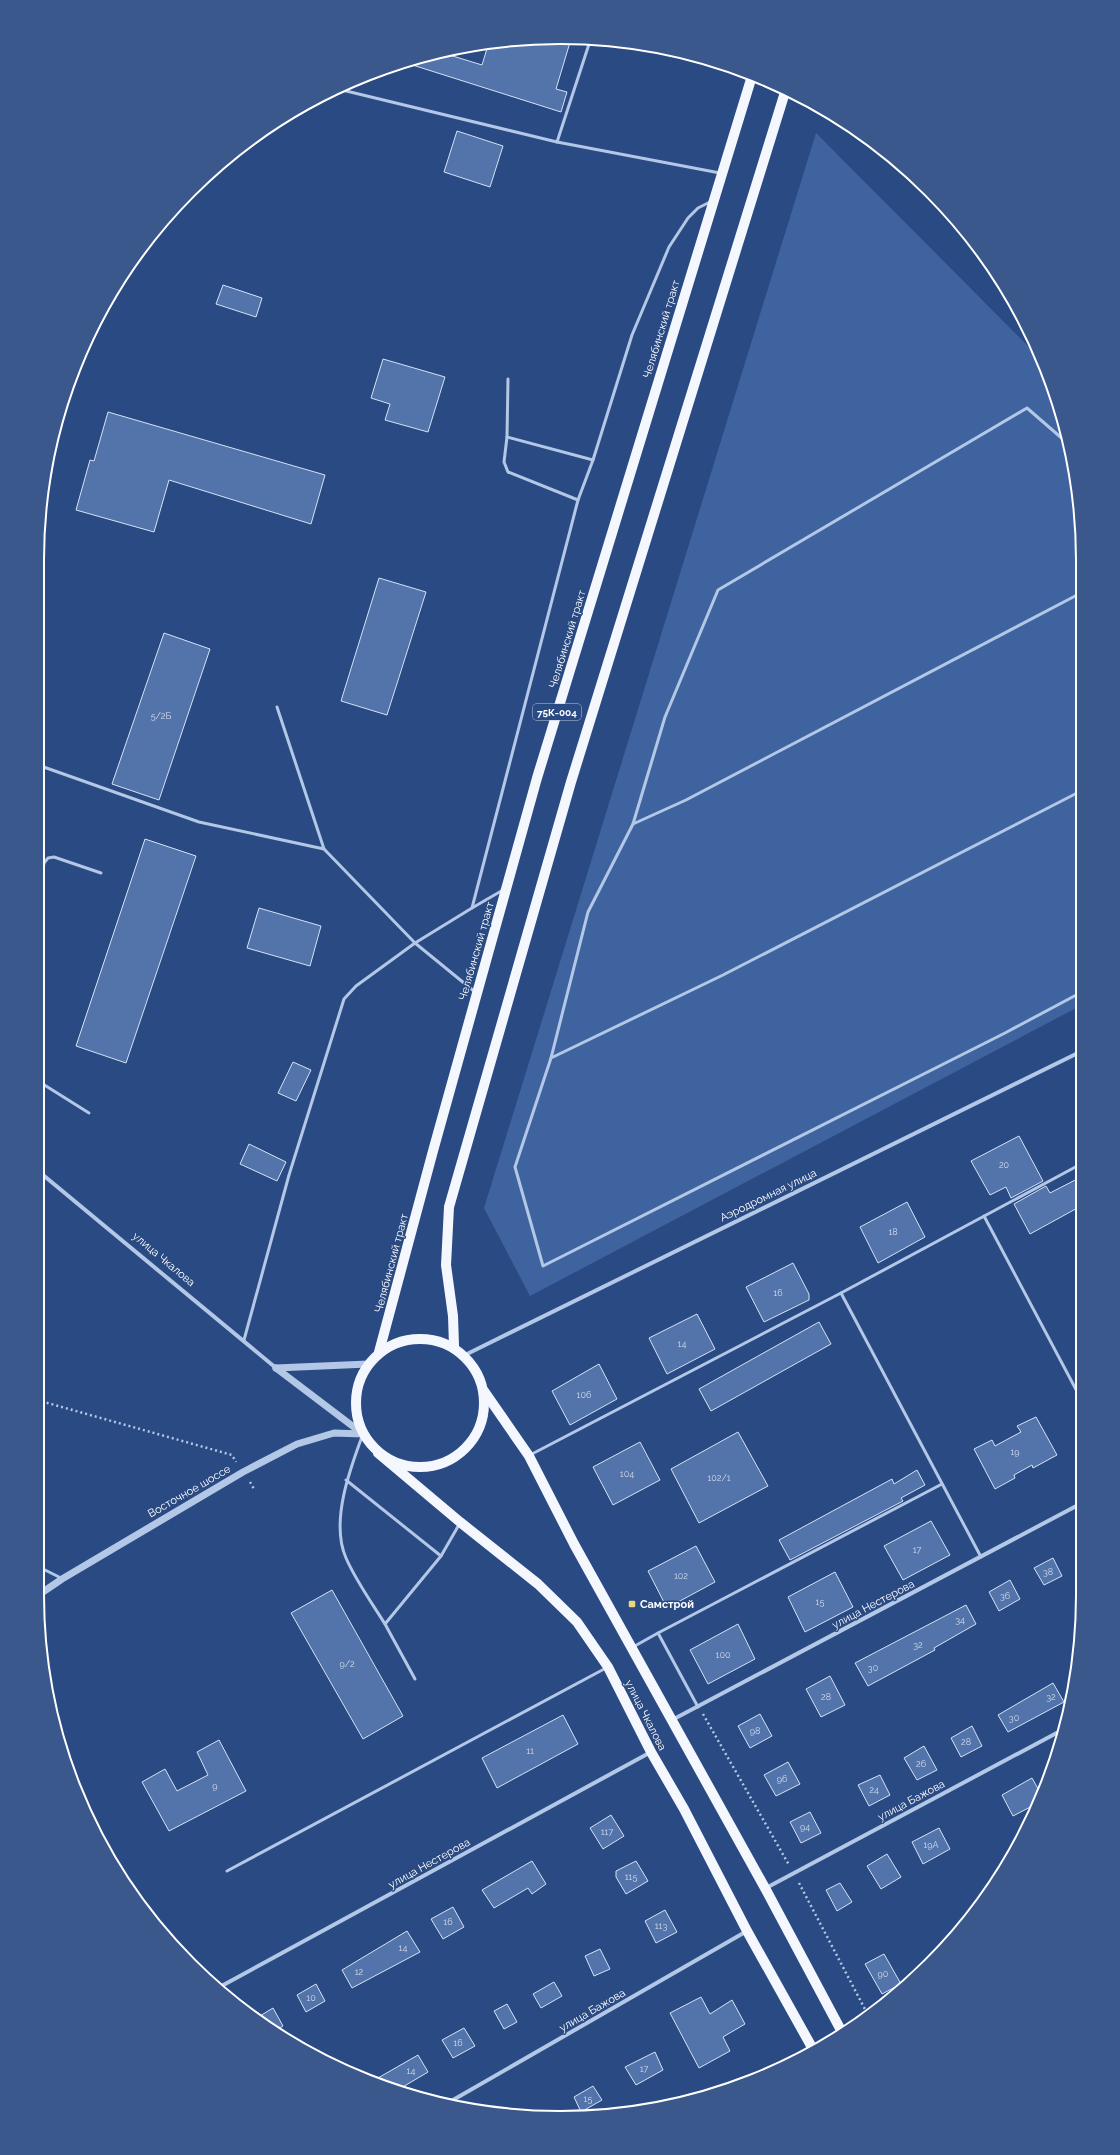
<svg xmlns="http://www.w3.org/2000/svg" width="1120" height="2155" font-family="Raleway,sans-serif">
	<rect width="100%" height="100%" fill="#2a4a83"/>
	<!-- green -->
	<path fill="#3f639f" d="M816,133L1044,362L1078,492L1080,1006L530,1296L484,1208Z"/>
	<!-- building -->
	<g fill="#5373ab" stroke="#d6e2f5">
		<path d="M571,39L556,89L567,92L561,112L403,62L443,53L482,65L489,42Z"/>
		<path d="M457,131L503,146L490,187L444,172Z"/>
		<path d="M223,285L262,298L256,317L216,304Z"/>
		<path d="M383,359L445,377L428,432L385,420L390,404L371,398Z"/>
		<path d="M108,412L325,475L311,524L169,480L154,532L76,510L90,460L94,461Z"/>
		<path d="M379,578L426,592L387,715L341,701Z"/>
		<path d="M164,633L210,649L159,800L112,784Z"/>
		<path d="M145,839L196,856L126,1063L76,1046Z"/>
		<path d="M259,908L321,926L310,966L247,948Z"/>
		<path d="M293,1062L311,1070L296,1101L278,1093Z"/>
		<path d="M1019,1136L1043,1181L1011,1198L1006,1187L990,1195L971,1161Z"/>
		<path d="M249,1144L286,1162L277,1181L240,1164Z"/>
		<path d="M1081,1177V1206L1030,1234L1014,1204L1046,1186L1050,1193Z"/>
		<path d="M907,1202L925,1237L878,1263L860,1227Z"/>
		<path d="M793,1263L809,1294V1300L764,1322L746,1287Z"/>
		<path d="M697,1314L715,1349L667,1374L649,1338Z"/>
		<path d="M819,1322L831,1344L711,1411L699,1389Z"/>
		<path d="M599,1364L617,1399L570,1425L552,1391Z"/>
		<path d="M1036,1417L1057,1455L1033,1468L1032,1465L1014,1475L1015,1478L995,1489L974,1449L992,1440L995,1446L1021,1432L1017,1426Z"/>
		<path d="M738,1432L768,1486L699,1523L671,1469Z"/>
		<path d="M640,1442L660,1480L613,1505L593,1467Z"/>
		<path d="M917,1470L925,1485L901,1498L903,1501L790,1560L779,1540L892,1479L894,1484Z"/>
		<path d="M931,1521L950,1555L903,1580L884,1546Z"/>
		<path d="M696,1546L715,1582L667,1608L648,1571Z"/>
		<path d="M1053,1558L1062,1576L1044,1585L1034,1568Z"/>
		<path d="M835,1572L853,1607L805,1632L788,1597Z"/>
		<path d="M1010,1580L1020,1599L999,1611L989,1592Z"/>
		<path d="M332,1590L403,1716L363,1739L291,1613Z"/>
		<path d="M966,1605L976,1624L934,1648L935,1650L868,1686L855,1663Z"/>
		<path d="M738,1624L755,1659L708,1684L690,1650Z"/>
		<path d="M830,1676L845,1705L821,1717L806,1689Z"/>
		<path d="M1053,1683L1064,1702L1008,1732L998,1715Z"/>
		<path d="M760,1714L772,1736L750,1748L738,1726Z"/>
		<path d="M563,1715L578,1744L497,1788L482,1758Z"/>
		<path d="M972,1726L982,1746L961,1757L951,1738Z"/>
		<path d="M219,1740L246,1791L169,1831L142,1782L165,1769L177,1791L208,1775L197,1752Z"/>
		<path d="M924,1746L937,1770L917,1780L904,1758Z"/>
		<path d="M788,1762L800,1784L776,1796L764,1775Z"/>
		<path d="M880,1775L890,1795L869,1806L858,1785Z"/>
		<path d="M1032,1778L1041,1794L1038,1803L1013,1816L1002,1795Z"/>
		<path d="M810,1812L821,1833L801,1843L790,1822Z"/>
		<path d="M611,1815L624,1836L603,1849L590,1828Z"/>
		<path d="M939,1828L950,1849L923,1864L912,1842Z"/>
		<path d="M887,1854L901,1877L881,1889L867,1866Z"/>
		<path d="M532,1861L546,1884L532,1894L528,1888L494,1908L482,1890Z"/>
		<path d="M636,1861L648,1881L626,1894L616,1877V1871Z"/>
		<path d="M840,1883L852,1902L837,1911L826,1890Z"/>
		<path d="M453,1907L464,1927L443,1939L431,1919Z"/>
		<path d="M665,1910L677,1932L656,1943L645,1921Z"/>
		<path d="M407,1931L420,1952L352,1988L342,1970Z"/>
		<path d="M600,1949L610,1969L594,1976L585,1956Z"/>
		<path d="M884,1954L901,1984L882,1994L865,1964Z"/>
		<path d="M554,1982L562,1996L541,2008L533,1994Z"/>
		<path d="M316,1984L325,2001L306,2012L297,1995Z"/>
		<path d="M701,1997L710,2014L732,2000L745,2024L723,2037L730,2051L699,2068L670,2013Z"/>
		<path d="M507,2004L517,2022L504,2029L494,2011Z"/>
		<path d="M273,2008L283,2026L273,2032L255,2019Z"/>
		<path d="M464,2028L475,2046L453,2058L442,2040Z"/>
		<path d="M655,2052L663,2070L636,2085L625,2067Z"/>
		<path d="M418,2055L428,2072L396,2091L371,2082Z"/>
		<path d="M593,2086L602,2100L581,2112L574,2097Z"/>
	</g>
	<g fill="none" stroke-linecap="round" stroke-linejoin="round">
		<!-- path -->
		<g stroke="#b3c7e6" stroke-width="2.5" stroke-dasharray="2 3" stroke-linecap="butt">
			<path d="M37,1400L232,1455L236,1462"/>
			<path d="M250,1482L254,1489"/>
			<path d="M703,1714L789,1865"/>
			<path d="M799,1883L868,2015"/>
		</g>
		<!-- service -->
		<g stroke="#b3c7e6" stroke-width="3">
			<path d="M338,89L557,142L720,173"/>
			<path d="M557,142L591,38"/>
			<path d="M508,379L507,437L593,460L632,335L669,247L688,218L698,208L712,201"/>
			<path d="M507,437L504,462L508,472L578,500"/>
			<path d="M1065,441L1027,408L718,590L665,717L633,824L686,800L1079,594"/>
			<path d="M38,527L51,472"/>
			<path d="M277,707L324,849"/>
			<path d="M38,765L199,822L324,849L415,943L472,908L578,500L593,460"/>
			<path d="M1079,792L723,975L551,1058L515,1167L543,1266L1005,1033L1080,993"/>
			<path d="M38,897L44,863L48,858L54,857L101,873"/>
			<path d="M472,908L503,890"/>
			<path d="M551,1058L588,912L633,824"/>
			<path d="M38,1081L89,1113"/>
			<path d="M984,1216L1081,1399"/>
			<path d="M841,1293L981,1557"/>
			<path d="M244,1340L289,1175L344,999L356,986L415,943L475,992"/>
			<path d="M530,1455L841,1293L1081,1164"/>
			<path d="M346,1480L441,1556L385,1624C372,1603 356,1581 346,1558C330,1522 350,1469 363,1434"/>
			<path d="M441,1556L460,1523"/>
			<path d="M37,1566L61,1578"/>
			<path d="M385,1624L415,1679"/>
			<path d="M633,1647L658,1633"/>
			<path d="M698,1707L658,1633L942,1484"/>
			<path d="M227,1871L606,1668"/>
		</g>
		<!-- minor -->
		<g stroke="#b3c7e6" stroke-width="4">
			<path d="M37,1170L276,1368"/>
			<path d="M465,1355L1080,1052"/>
			<path d="M672,1720L1082,1503"/>
			<path d="M766,1888L1066,1728"/>
			<path d="M216,1989L651,1752"/>
			<path d="M446,2104L747,1931"/>
		</g>
		<!-- tertiary -->
		<g stroke="#b3c7e6" stroke-width="7">
			<path d="M276,1368L363,1434"/>
			<path d="M276,1368L368,1364"/>
			<path d="M37,1596L62,1579L243,1472L297,1444L334,1433L363,1434"/>
		</g>
		<!-- primary -->
		<g stroke="#f4f7fd" stroke-width="10">
			<circle cx="420" cy="1403" r="64"/>
			<path d="M454,1346L453,1316L446,1265L449,1207L571,782L786,89"/>
			<path d="M379,1352L433,1151L537,778L752,76"/>
			<path d="M484,1391L529,1456L574,1544L765,1888L843,2034"/>
			<path d="M378,1453L460,1522L538,1584L577,1622L608,1667L651,1752L684,1809L747,1931L814,2051"/>
		</g>
	</g>
	<!-- markers -->
	<rect fill="#ecd47b" stroke="#2a4a83" stroke-width="1.5" x="628" y="1600" width="8" height="8" rx="2"/>
	<g text-anchor="middle" stroke-width="3" stroke-linejoin="round" paint-order="stroke">
		<!-- number labels -->
		<g font-size="9" fill="#d4dcea">
			<text x="161" y="719">5/2Б</text>
			<text x="1004" y="1168">20</text>
			<text x="893" y="1235">18</text>
			<text x="778" y="1296">16</text>
			<text x="682" y="1347">14</text>
			<text x="584" y="1398">106</text>
			<text x="1015" y="1455">19</text>
			<text x="627" y="1477">104</text>
			<text x="719" y="1481">102/1</text>
			<text x="917" y="1553">17</text>
			<text x="1048" y="1575">38</text>
			<text x="681" y="1579">102</text>
			<text x="1005" y="1599">36</text>
			<text x="820" y="1605">15</text>
			<text x="960" y="1623">34</text>
			<text x="918" y="1648">32</text>
			<text x="723" y="1658">100</text>
			<text x="347" y="1667">9/2</text>
			<text x="873" y="1671">30</text>
			<text x="826" y="1700">28</text>
			<text x="1051" y="1700">32</text>
			<text x="1014" y="1721">30</text>
			<text x="755" y="1734">98</text>
			<text x="966" y="1745">28</text>
			<text x="530" y="1754">11</text>
			<text x="921" y="1767">26</text>
			<text x="782" y="1782">96</text>
			<text x="215" y="1789">9</text>
			<text x="874" y="1793">24</text>
			<text x="805" y="1830">94</text>
			<text x="607" y="1835">117</text>
			<text x="931" y="1848">19А</text>
			<text x="631" y="1880">115</text>
			<text x="448" y="1925">16</text>
			<text x="661" y="1929">113</text>
			<text x="403" y="1951">14</text>
			<text x="359" y="1975">12</text>
			<text x="883" y="1977">90</text>
			<text x="311" y="2001">10</text>
			<text x="458" y="2046">16</text>
			<text x="644" y="2072">17</text>
			<text x="411" y="2074">14</text>
			<text x="588" y="2102">15</text>
		</g>
		<!-- shield labels -->
		<rect fill="#2a4a83" stroke="#bfc9da" stroke-width="1" x="533" y="704" width="48" height="16" rx="3"/>
		<g font-size="10" font-weight="bold" fill="#fff">
			<text x="557" y="716">75К-004</text>
		</g>
		<!-- street labels -->
		<g font-size="11" fill="#fff" stroke="#2a4a83">
			<text transform="translate(661 329) rotate(-73)" y="4">Челябинский тракт</text>
			<text transform="translate(567 639) rotate(-73)" y="4">Челябинский тракт</text>
			<text transform="translate(476 951) rotate(-74)" y="4">Челябинский тракт</text>
			<text transform="translate(768 1195) rotate(-26)" y="4">Аэродромная улица</text>
			<text transform="translate(164 1259) rotate(40)" y="4">улица Чкалова</text>
			<text transform="translate(391 1263) rotate(-75)" y="4">Челябинский тракт</text>
			<text transform="translate(189 1491) rotate(-30)" y="4">Восточное шоссе</text>
			<text transform="translate(873 1604) rotate(-28)" y="4">улица Нестерова</text>
			<text transform="translate(646 1715) rotate(63)" y="4">улица Чкалова</text>
			<text transform="translate(911 1800) rotate(-28)" y="4">улица Бажова</text>
			<text transform="translate(429 1863) rotate(-29)" y="4">улица Нестерова</text>
			<text transform="translate(592 2010) rotate(-30)" y="4">улица Бажова</text>
		</g>
		<!-- poi labels -->
		<g font-size="11" font-weight="bold" fill="#fff" stroke="#2a4a83" text-anchor="start">
			<text x="640" y="1608">Самстрой</text>
		</g>
	</g>
	<!-- crop -->
	<path d="M0 0H1120V2155H0ZM560 44H560A516 516 0 0 1 1076 560V1595A516 516 0 0 1 560 2111H560A516 516 0 0 1 44 1595V560A516 516 0 0 1 560 44Z" fill="#3b588d" fill-rule="evenodd"/>
	<path fill="none" stroke="#fff" stroke-width="2" d="M560 44H560A516 516 0 0 1 1076 560V1595A516 516 0 0 1 560 2111H560A516 516 0 0 1 44 1595V560A516 516 0 0 1 560 44Z"/>
</svg>
